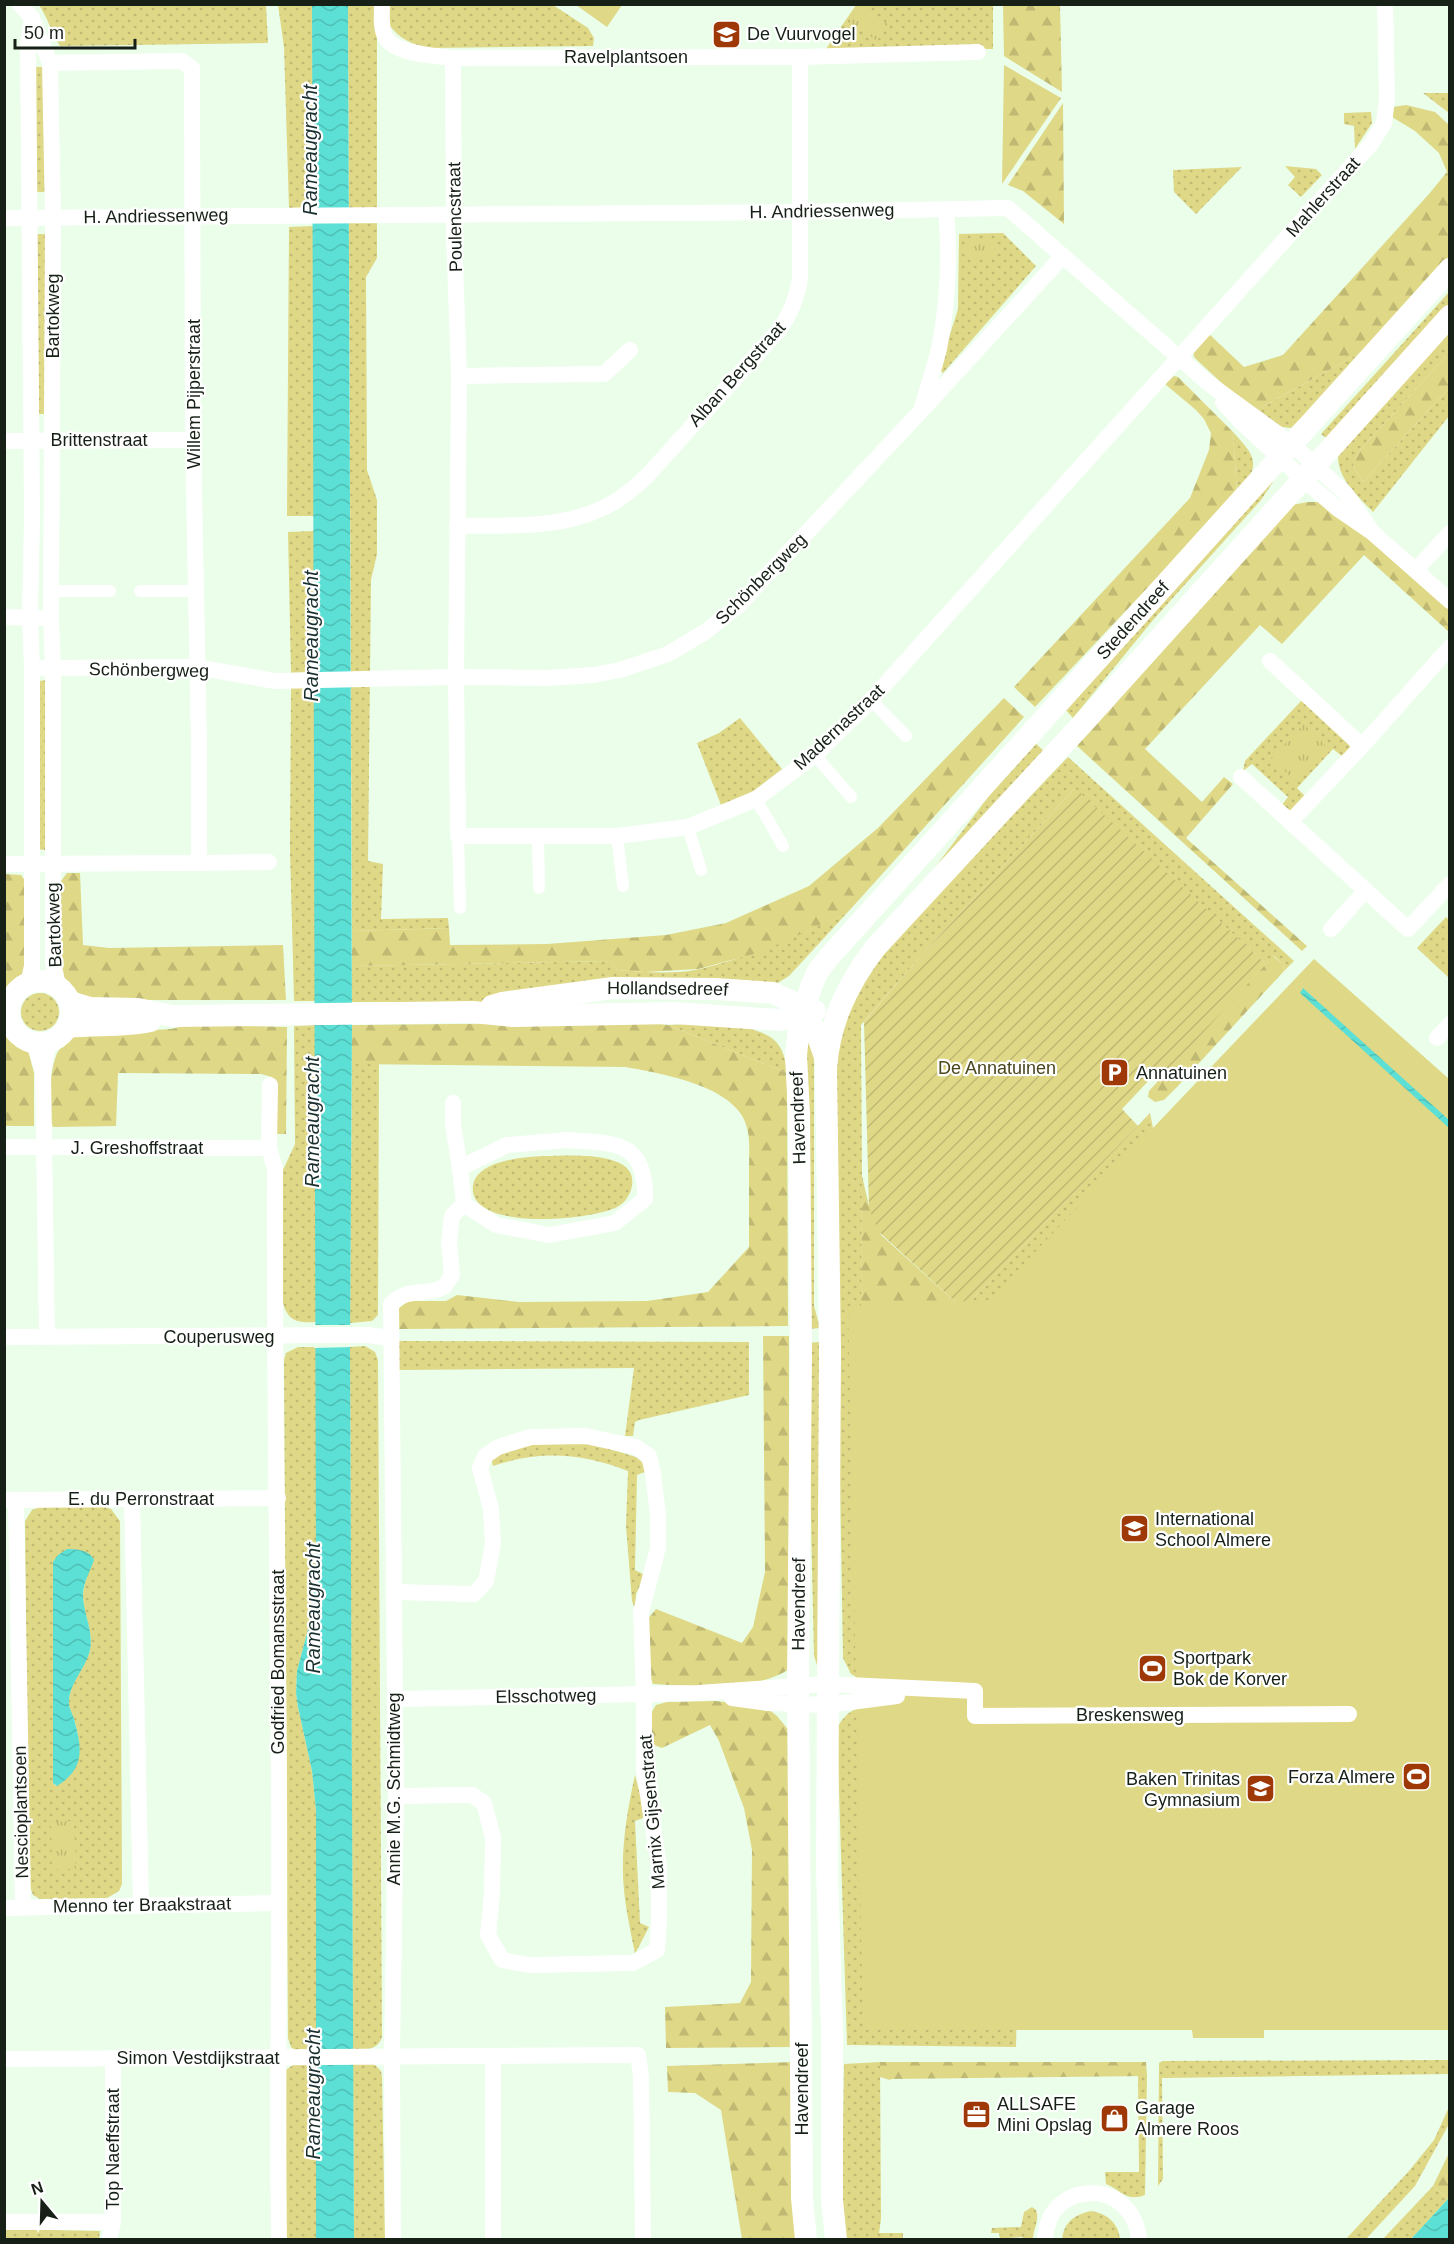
<svg xmlns="http://www.w3.org/2000/svg" width="1454" height="2244" font-family="Arial,sans-serif">
	<defs>
		<pattern id="grass-dots" width="8" height="8" patternUnits="userSpaceOnUse" patternTransform="scale(1.5)"><rect width="8" height="8" fill="#dfd886"/><path d="M2 2h.1M6 6h.1" fill="none" stroke="#bfb973" stroke-width="1.8" stroke-linecap="round"/></pattern>
		<pattern id="forest-firs" width="22" height="20" patternUnits="userSpaceOnUse" patternTransform="scale(1.5)"><rect width="22" height="20" fill="#dfd886"/><path d="M5 1l3.5 6h-7zM16 11l3.5 6h-7z" fill="#bfb973"/></pattern>
		<pattern id="park-tufts" width="24" height="20" patternUnits="userSpaceOnUse" patternTransform="scale(1.5)"><rect width="24" height="20" fill="#dfd886"/><path d="M3 7l-1-3M5 7V3M7 7l1-3M15 17l-1-3M17 17v-4M19 17l1-3" fill="none" stroke="#bfb973"/></pattern>
		<pattern id="garden-furrows" width="10" height="10" patternUnits="userSpaceOnUse" patternTransform="scale(1.5)"><rect width="10" height="10" fill="#dfd886"/><path d="M-1 1l2-2M0 10L10 0M9 11l2-2" fill="none" stroke="#bfb973"/></pattern>
		<pattern id="water-waves" width="16" height="10" patternUnits="userSpaceOnUse" patternTransform="scale(1.5)"><rect width="16" height="10" fill="#5cdfd4"/><path d="M0 5q4-4 8 0t8 0" fill="none" stroke="#4fbfb5"/></pattern>
	</defs>
	<rect width="100%" height="100%" fill="#eafeea"/>
	<!-- grass -->
	<g fill="url(#grass-dots)" fill-rule="evenodd">
		<path d="M39,5H266L268,43L60,46C51,32 48,18 39,5Z"/>
		<path d="M278,5H312L314,207L289,208L284,47Z"/>
		<path d="M348,5H377V258L366,277L367,470L377,500V554L371,580L368,861L383,864L381,919L448,918L449,928L352,931Z"/>
		<path d="M389,5H553L588,28L594,38L593,46L429,48C411,44 400,39 389,25Z"/>
		<path d="M856,5H993V49H826Z"/>
		<path d="M34,67H44L45,192H36Z"/>
		<path d="M1423,93H1449V113Z"/>
		<path d="M1371,112L1372,123L1355,149L1354,126L1344,124V113Z"/>
		<path d="M1285,166L1316,169L1322,175L1301,197L1288,185L1295,177Z"/>
		<path d="M1242,167L1196,214L1174,192L1173,170Z"/>
		<path d="M314,226L315,516H287L289,227Z"/>
		<path d="M1003,233L1036,266L943,373L939,369L958,309L959,234Z"/>
		<rect x="37" y="234" width="8" height="180"/>
		<path d="M1449,292V305L1326,438L1321,434Z"/>
		<path d="M1449,327V353L1359,451L1353,466L1363,482L1449,388V416L1373,512C1357,495 1337,479 1338,454Z"/>
		<path d="M1374,345L1291,428L1275,426L1253,412Z"/>
		<path d="M1233,432C1256,457 1262,465 1237,493Z"/>
		<path d="M1270,481L1273,482L1261,500L1153,620L1073,718L1063,707Z"/>
		<path d="M315,531V672L291,673L288,532Z"/>
		<path d="M48,680L45,850L37,849L38,681Z"/>
		<path d="M291,687H315L316,1001H294L290,850Z"/>
		<path d="M1307,700L1350,745L1349,751L1342,756L1333,749L1297,788L1306,797L1291,811L1281,806L1288,797L1252,764L1243,771L1245,761L1301,701Z"/>
		<path d="M740,718L782,769L754,791L721,805L697,743L719,733Z"/>
		<path d="M1033,741L1045,752L930,874L1019,756Z"/>
		<path d="M1068,757L1294,961L1284,971L1283,964L1274,956L1266,964L1074,789L917,960L861,1025L862,1176L860,1679L851,1674L843,1658L833,1058L839,1032L880,952Z"/>
		<path d="M847,913L789,976L776,984L482,1002H352V966L610,961L617,970C644,972 674,975 700,969C752,957 799,934 847,913Z"/>
		<path d="M1446,917L1449,920V978L1417,948Z"/>
		<circle cx="40" cy="1012" r="19"/>
		<path d="M705,1023C723,1024 759,1027 773,1039C783,1047 786,1061 787,1073L668,1025Z"/>
		<path d="M316,1025V1322C299,1323 288,1322 283,1303V1170L295,1144L294,1026Z"/>
		<path d="M812,1041L814,1057V1306L820,1328L808,1329L803,1042Z"/>
		<path d="M352,1064H379L378,1315L372,1321L350,1323Z"/>
		<path d="M1150,1113L1153,1128L1141,1148L1001,1305L963,1309Z"/>
		<path d="M543,1156C564,1156 638,1149 632,1185C631,1194 625,1203 617,1207C593,1220 479,1231 473,1192C469,1161 522,1157 543,1156Z"/>
		<path d="M399,1341L749,1342V1395L639,1420L635,1422L633,1436H625L634,1368L399,1370Z"/>
		<path d="M819,1342L823,1669L817,1665L814,1656L807,1343Z"/>
		<path d="M365,1346L375,1352L378,1360L382,2037C377,2051 366,2049 353,2049L350,1347Z"/>
		<path d="M298,1347H316V1576L311,1618L297,1671L296,1693L298,1707L312,1771L316,1810V2049L295,2050L291,2047L288,2038L284,1360L286,1353Z"/>
		<path d="M538,1442H587L636,1457L643,1463L645,1472L637,1475L635,1570L645,1575L636,1594L635,1609L632,1601L626,1526L628,1471C582,1453 540,1450 493,1466L491,1457Z"/>
		<path d="M40,1507H105L111,1509L120,1521L122,1884L119,1891L107,1898L40,1899L33,1895L28,1881L25,1521L32,1510ZM75,1549L92,1556C91,1570 83,1582 83,1596C83,1613 94,1633 90,1650C85,1668 70,1682 69,1701C68,1709 73,1715 75,1722C82,1748 81,1772 56,1786L53,1783V1562Z"/>
		<path d="M871,1706L1017,1997L1016,2047L847,2045L837,1727C848,1711 852,1709 871,1706Z"/>
		<path d="M635,1775L646,1817L635,1821L640,1923L649,1927L635,1954C631,1933 626,1911 624,1890C620,1851 627,1812 635,1775Z"/>
		<path d="M1449,2060V2074L1162,2078L1163,2179L1158,2186L1159,2063L1163,2061Z"/>
		<path d="M880,2062L881,2219L879,2233H903V2239H845L842,2199L844,2064Z"/>
		<path d="M353,2064H374L381,2071L382,2077L385,2239H354Z"/>
		<path d="M293,2065H316V2239H286V2070Z"/>
		<path d="M1138,2076H1147L1145,2195C1127,2202 1122,2191 1106,2184L1105,2172H1139Z"/>
		<path d="M1449,2107V2124L1415,2186L1366,2239H1346L1409,2171L1434,2140Z"/>
		<path d="M1433,2186L1448,2199L1411,2239L1382,2240Z"/>
		<path d="M1032,2207L1036,2210C1040,2220 1033,2229 1033,2239H1023L1022,2237L1000,2239L999,2233H991L992,2228L1021,2227L1024,2212Z"/>
		<path d="M1092,2211C1108,2214 1118,2223 1120,2239H1062C1064,2222 1075,2214 1092,2211Z"/>
		<path d="M5,2229L100,2231L99,2239L5,2240Z"/>
	</g>
	<!-- forest -->
	<g fill="url(#forest-firs)">
		<path d="M1003,5H1060L1062,92L1004,56Z"/>
		<path d="M1004,65L1061,98L1002,184Z"/>
		<path d="M1063,103L1064,224L1023,191L1008,185Z"/>
		<path d="M1406,105L1435,112L1449,125V262L1374,345L1253,412L1198,361L1194,357L1193,350L1208,333L1244,367L1283,355L1429,194L1447,172L1439,153L1415,131L1392,117L1393,107Z"/>
		<path d="M1449,353V388L1363,482L1353,466L1359,451Z"/>
		<path d="M1174,376L1178,377L1233,432L1237,493L1035,707L1014,687L1190,498L1209,450L1211,433L1204,419L1196,410L1165,384Z"/>
		<path d="M1308,502H1321L1374,542L1449,610V632L1364,555L1282,644L1260,625L1145,749L1202,802L1224,777L1233,784L1186,838L1307,946L1302,951L1077,746L1093,723L1292,505Z"/>
		<path d="M1004,698L1024,717L847,913L761,952L698,969L645,972L617,970L610,961L352,966V931L449,928L450,945L547,944L666,935L726,923L809,886L878,828Z"/>
		<path d="M67,873H80L83,945L109,948L283,945L286,1000H91C76,992 66,987 60,970L61,881Z"/>
		<path d="M5,874L21,875L26,882V970L18,984L5,996Z"/>
		<path d="M1273,956L1283,964L1284,971L1177,1087L1164,1100L1155,1102L1148,1097L1149,1091Z"/>
		<path d="M564,1023H652L668,1025L787,1073L788,1326L398,1329V1309L408,1301H446L457,1295L519,1302L647,1301L708,1292L749,1247C749,1221 749,1195 749,1169C749,1157 750,1144 748,1132C742,1086 662,1074 626,1067L352,1064V1025Z"/>
		<path d="M189,1025L287,1027L286,1134H275L272,1077L261,1074L118,1073L116,1126L53,1127C47,1112 50,1071 56,1056C59,1047 68,1041 74,1035L171,1029Z"/>
		<path d="M4,1032L8,1033L16,1043L28,1050L34,1073V1126H5Z"/>
		<path d="M862,1176L869,1206L881,1235L963,1309L861,1322Z"/>
		<path d="M763,1336H789V1669C756,1692 692,1686 653,1684L650,1677L647,1620L656,1609L742,1643L753,1627L765,1572Z"/>
		<path d="M715,1701L764,1706L777,1716L790,1732L795,2047L666,2048L665,2007L740,2003L751,1982L752,1850L744,1808L719,1741L710,1725L662,1748L649,1743L650,1715L656,1705L667,1702Z"/>
		<path d="M795,2062L799,2239H742L721,2110L695,2093L668,2092L667,2066Z"/>
		<path d="M880,2062H1146L1147,2076L891,2079L890,2080L880,2077Z"/>
		<path d="M1449,2153V2198L1448,2199L1433,2186Z"/>
	</g>
	<!-- park -->
	<g fill="url(#park-tufts)">
		<path d="M860,5L888,24L877,41L849,22Z"/>
		<path d="M994,239V257L966,258L965,241Z"/>
		<path d="M1304,724L1327,747L1294,780L1271,758Z"/>
		<path d="M74,1821L76,1869L52,1870L51,1822Z"/>
	</g>
	<!-- garden -->
	<path fill="url(#garden-furrows)" d="M1075,788L1266,964L1158,1082L1152,1077L1122,1109L1138,1126L963,1309L879,1232L869,1208L864,1022L917,960Z"/>
	<!-- pitch -->
	<g fill="#dfd886">
		<path d="M576,5H622L607,27Z"/>
		<path d="M1314,959L1449,1079V2030H1264V2038H1193L1192,2030H863L848,1306L989,1300Z"/>
	</g>
	<!-- water -->
	<g fill="url(#water-waves)">
		<path d="M312,5H348L352,1025L350,1347L354,2240L316,2239V1810L312,1771L298,1707L296,1693L297,1671L311,1618L316,1576Z"/>
		<path d="M1303,988L1449,1120V1128L1300,993Z"/>
		<path d="M67,1549C76,1549 90,1550 94,1560C90,1572 83,1583 83,1595C83,1613 94,1632 90,1650C86,1668 70,1682 69,1701C68,1709 74,1715 75,1723C83,1751 83,1770 57,1786L53,1783V1562L58,1555Z"/>
		<path d="M1449,2198V2239H1411L1448,2199Z"/>
	</g>
	<!-- pier -->
	<path fill="#eafeea" d="M313,1325H353V1347L314,1348Z"/>
	<g fill="none" stroke-linecap="round" stroke-linejoin="round">
		<!-- pedestrian -->
		<g stroke="#fff" stroke-width="12">
			<path d="M51,591H110"/>
			<path d="M140,591H196"/>
			<path d="M871,700L906,736"/>
			<path d="M815,755L851,797"/>
			<path d="M756,799L783,846"/>
			<path d="M688,827L701,870"/>
			<path d="M458,836L460,908"/>
			<path d="M617,836L623,886"/>
			<path d="M538,837L539,888"/>
		</g>
		<!-- minor -->
		<g stroke="#fff" stroke-width="16">
			<path d="M20,4L32,18L50,63L53,217L51,618L53,669V962L58,986"/>
			<path d="M382,4C382,15 380,28 386,38C395,54 436,56 453,58L800,57L978,52"/>
			<path d="M453,58L454,233L459,376L456,677L458,836H617L688,827L756,799L815,755L871,700L1371,144L1384,123L1387,99L1385,4"/>
			<path d="M4,218L799,212L1008,208L1208,383L1293,445L1346,494L1373,533"/>
			<path d="M459,376L604,374L630,350"/>
			<path d="M1223,402L1238,419L1302,478L1338,509L1373,533L1450,601"/>
			<path d="M922,407C928,388 934,368 939,349C948,304 950,255 946,210"/>
			<path d="M4,441L193,440"/>
			<path d="M457,526C515,525 578,531 626,494C633,489 640,482 647,476L780,329C791,312 797,298 800,278V57"/>
			<path d="M1416,570L1450,533"/>
			<path d="M4,617L40,618"/>
			<path d="M1270,661L1362,746"/>
			<path d="M32,668L196,667L275,681L456,677L548,678L593,675L620,670L668,654L705,632L738,606L921,411L1063,256"/>
			<path d="M1241,777L1408,929L1450,884"/>
			<path d="M1291,821L1362,746L1450,647"/>
			<path d="M199,863L269,862"/>
			<path d="M4,864L199,863V742L193,440L192,68L182,61L50,63"/>
			<path d="M1331,929L1365,891"/>
			<path d="M28,984L32,966V668L30,618L32,516L28,43L32,18"/>
			<path d="M1437,1038L1450,1024"/>
			<path d="M34,1043L43,1072"/>
			<path d="M270,1085L269,1148L275,1169C274,1377 278,1585 279,1793C280,1942 277,2091 279,2240"/>
			<path d="M453,1103V1125L460,1168"/>
			<path d="M567,1140C614,1144 646,1139 645,1199L615,1223L549,1235L496,1225L464,1204L460,1168L507,1145Z"/>
			<path d="M4,1147L269,1148"/>
			<path d="M4,1337L367,1335L391,1338"/>
			<path d="M47,1337L43,1072L49,1042"/>
			<path d="M132,1499L141,1905"/>
			<path d="M4,1500L278,1498"/>
			<path d="M16,1500L23,1907"/>
			<path d="M394,1592L474,1594L486,1581L493,1544L491,1509L480,1468L485,1456L498,1447L531,1437L586,1436L636,1447L649,1456L653,1473L658,1514V1548L641,1612L644,1695V1770L659,1865V1922L657,1950L633,1963L529,1965L502,1960L488,1935L492,1894L493,1838L484,1803L472,1795L396,1796"/>
			<path d="M732,1698L768,1703L827,1705L897,1696"/>
			<path d="M395,1699L698,1693L827,1684L975,1691V1716L1349,1714"/>
			<path d="M4,1908L279,1903"/>
			<path d="M493,2056V2240"/>
			<path d="M4,2059L638,2055L641,2077L643,2240"/>
			<path d="M4,2222H113"/>
			<path d="M109,2240L113,2222V2058"/>
			<path d="M393,2240L392,2055L396,1796L391,1304C409,1286 425,1297 444,1287L452,1275L449,1241L452,1216L464,1204"/>
			<path d="M1045,2240C1047,2178 1134,2177 1139,2240"/>
		</g>
		<!-- secondary -->
		<g stroke="#fff" stroke-width="22">
			<circle cx="40" cy="1012" r="31"/>
			<path d="M70,1002L90,1008L138,1009L172,1016L473,1012L513,1016L675,1013L780,1020L815,1011"/>
			<path id="s1" d="M492,1006L502,1003L613,988L716,989L773,993L791,1001L810,1022L817,1034L826,1060"/>
			<path d="M68,1027C95,1024 123,1027 150,1021"/>
			<path id="s2" d="M806,2240L802,2198L798,1686L801,1351L799,1114L796,1055L799,1027L811,987L818,971L829,957L1450,269"/>
			<path d="M836,2240L832,2200V2033L827,1869L830,1349L826,1069C829,1023 847,985 875,948L1085,721L1450,316"/>
		</g>
	</g>
	<!-- icons -->
	<defs>
		<symbol id="school-square" viewBox="-11 -11 22 22"><rect x="-9" y="-9" width="18" height="18" rx="4" fill="#9e3907" stroke="#fff"/><path d="M0-5L7-2L0 1L-7-2ZM-4 1L0 2.5L4 1V4Q0 6-4 4Z" fill="#fff"/></symbol>
		<symbol id="parking-square" viewBox="-11 -11 22 22"><rect x="-9" y="-9" width="18" height="18" rx="4" fill="#9e3907" stroke="#fff"/><path d="M-3.5-5.5H1a3.5 3.5 0 0 1 0 7H-1V5.5H-3.5ZM-1-3.4V-.6H.8a1.4 1.4 0 0 0 0-2.8Z" fill="#fff"/></symbol>
		<symbol id="stadium-square" viewBox="-11 -11 22 22"><rect x="-9" y="-9" width="18" height="18" rx="4" fill="#9e3907" stroke="#fff"/><path d="M0-5a6.5 5 0 1 0 0 10a6.5 5 0 1 0 0-10ZM-3.5-1.8h7v3.6h-7Z" fill="#fff"/></symbol>
		<symbol id="office-square" viewBox="-11 -11 22 22"><rect x="-9" y="-9" width="18" height="18" rx="4" fill="#9e3907" stroke="#fff"/><path d="M-6-3h4V-5.5h4V-3h4V5H-6ZM-1-4.5V-3h2v-1.5ZM-6 0V1H6V0Z" fill="#fff"/></symbol>
		<symbol id="shop-square" viewBox="-11 -11 22 22"><rect x="-9" y="-9" width="18" height="18" rx="4" fill="#9e3907" stroke="#fff"/><path d="M-5-2.5h2.3a2.7 3.5 0 0 1 5.4 0H5L5.5 6h-11ZM-1.5-2.5h3a1.5 2.3 0 0 0-3 0Z" fill="#fff"/></symbol>
	</defs>
	<g fill-rule="evenodd">
		<use href="#school-square" x="710" y="18" width="33" height="33"/>
		<use href="#parking-square" x="1098" y="1056" width="33" height="33"/>
		<use href="#school-square" x="1118" y="1512" width="33" height="33"/>
		<use href="#stadium-square" x="1136" y="1652" width="33" height="33"/>
		<use href="#stadium-square" x="1400" y="1760" width="33" height="33"/>
		<use href="#school-square" x="1244" y="1772" width="33" height="33"/>
		<use href="#office-square" x="960" y="2098" width="33" height="33"/>
		<use href="#shop-square" x="1098" y="2102" width="33" height="33"/>
	</g>
	<g text-anchor="middle" stroke-width="4.5" stroke-linejoin="round" paint-order="stroke">
		<!-- poi labels -->
		<g font-size="18" fill="#172017" stroke="#fff" text-anchor="start">
			<text x="747" y="40">De Vuurvogel</text>
			<text x="1136" y="1079">Annatuinen</text>
			<text x="1155" y="1525">International<tspan x="1155" dy="21">School Almere</tspan></text>
			<text x="1173" y="1664">Sportpark<tspan x="1173" dy="21">Bok de Korver</tspan></text>
			<text x="1395" y="1783" text-anchor="end">Forza Almere</text>
			<text x="1240" y="1785" text-anchor="end">Baken Trinitas<tspan x="1240" dy="21">Gymnasium</tspan></text>
			<text x="997" y="2110">ALLSAFE<tspan x="997" dy="21">Mini Opslag</tspan></text>
			<text x="1135" y="2114">Garage<tspan x="1135" dy="21">Almere Roos</tspan></text>
		</g>
		<!-- street labels -->
		<g font-size="18" fill="#172017" stroke="#fff">
			<text x="626" y="63">Ravelplantsoen</text>
			<text transform="translate(1323 197) rotate(-48)" y="6">Mahlerstraat</text>
			<text transform="translate(822 211) rotate(-1)" y="6">H. Andriessenweg</text>
			<text transform="translate(156 216) rotate(-1)" y="6">H. Andriessenweg</text>
			<text transform="translate(455 217) rotate(-91)" y="6">Poulencstraat</text>
			<text transform="translate(53 316) rotate(-90)" y="6">Bartokweg</text>
			<text transform="translate(737 374) rotate(-48)" y="6">Alban Bergstraat</text>
			<text transform="translate(194 394) rotate(-90)" y="6">Willem Pijperstraat</text>
			<text x="99" y="446">Brittenstraat</text>
			<text transform="translate(761 579) rotate(-45)" y="6">Schönbergweg</text>
			<text dy="6" stroke="none"><textPath href="#s2" startOffset="1744">Stedendreef</textPath></text>
			<text transform="translate(149 670) rotate(1)" y="6">Schönbergweg</text>
			<text transform="translate(839 727) rotate(-43)" y="6">Madernastraat</text>
			<text transform="translate(54 925) rotate(-92)" y="6">Bartokweg</text>
			<text dy="6" stroke="none"><textPath href="#s1" startOffset="177">Hollandsedreef</textPath></text>
			<text transform="translate(798 1118) rotate(-92)" y="6">Havendreef</text>
			<text x="137" y="1154">J. Greshoffstraat</text>
			<text x="219" y="1343">Couperusweg</text>
			<text x="141" y="1505">E. du Perronstraat</text>
			<text dy="6" stroke="none"><textPath href="#s2" startOffset="636">Havendreef</textPath></text>
			<text transform="translate(278 1662) rotate(-90)" y="6">Godfried Bomansstraat</text>
			<text transform="translate(546 1696) rotate(-1)" y="6">Elsschotweg</text>
			<text x="1130" y="1721">Breskensweg</text>
			<text transform="translate(394 1789) rotate(-90)" y="6">Annie M.G. Schmidtweg</text>
			<text transform="translate(21 1812) rotate(-91)" y="6">Nescioplantsoen</text>
			<text transform="translate(652 1812) rotate(-95)" y="6">Marnix Gijsenstraat</text>
			<text transform="translate(142 1905) rotate(-1)" y="6">Menno ter Braakstraat</text>
			<text x="198" y="2064">Simon Vestdijkstraat</text>
			<text transform="translate(802 2089) rotate(-90)" y="6">Havendreef</text>
			<text transform="translate(113 2149) rotate(-90)" y="6">Top Naeffstraat</text>
		</g>
		<!-- park labels -->
		<g font-size="18" fill="#4a461e" stroke="#fff">
			<text x="997" y="1074">De Annatuinen</text>
		</g>
		<!-- water labels -->
		<g font-size="20" font-style="italic" fill="#1a302e" stroke="#fff">
			<text transform="translate(310 150) rotate(-90)" y="7">Rameaugracht</text>
			<text transform="translate(311 636) rotate(-90)" y="7">Rameaugracht</text>
			<text transform="translate(312 1122) rotate(-90)" y="7">Rameaugracht</text>
			<text transform="translate(313 1608) rotate(-90)" y="7">Rameaugracht</text>
			<text transform="translate(313 2094) rotate(-90)" y="7">Rameaugracht</text>
		</g>
	</g>
	<!-- border -->
	<rect width="1454" height="2244" fill="none" stroke="#172017" stroke-width="12"/>
	<!-- north arrow -->
	<g transform="translate(42 2202) rotate(341)" stroke="#ffffff" stroke-width="4.5" paint-order="stroke">
	<path d="M0-4.5L10 22L0 15L-10 22Z" fill="#172017"/>
	<text y="-9" font-size="16" font-weight="bold" text-anchor="middle" fill="#172017">N</text>
	</g>
	<!-- scale -->
	<path d="M15 39v9h120v-9" fill="none" stroke="#172017" stroke-width="3"/>
	<text x="24" y="39" font-size="18" fill="#172017" stroke="#ffffff" stroke-width="4.5" paint-order="stroke">50 m</text>
</svg>
